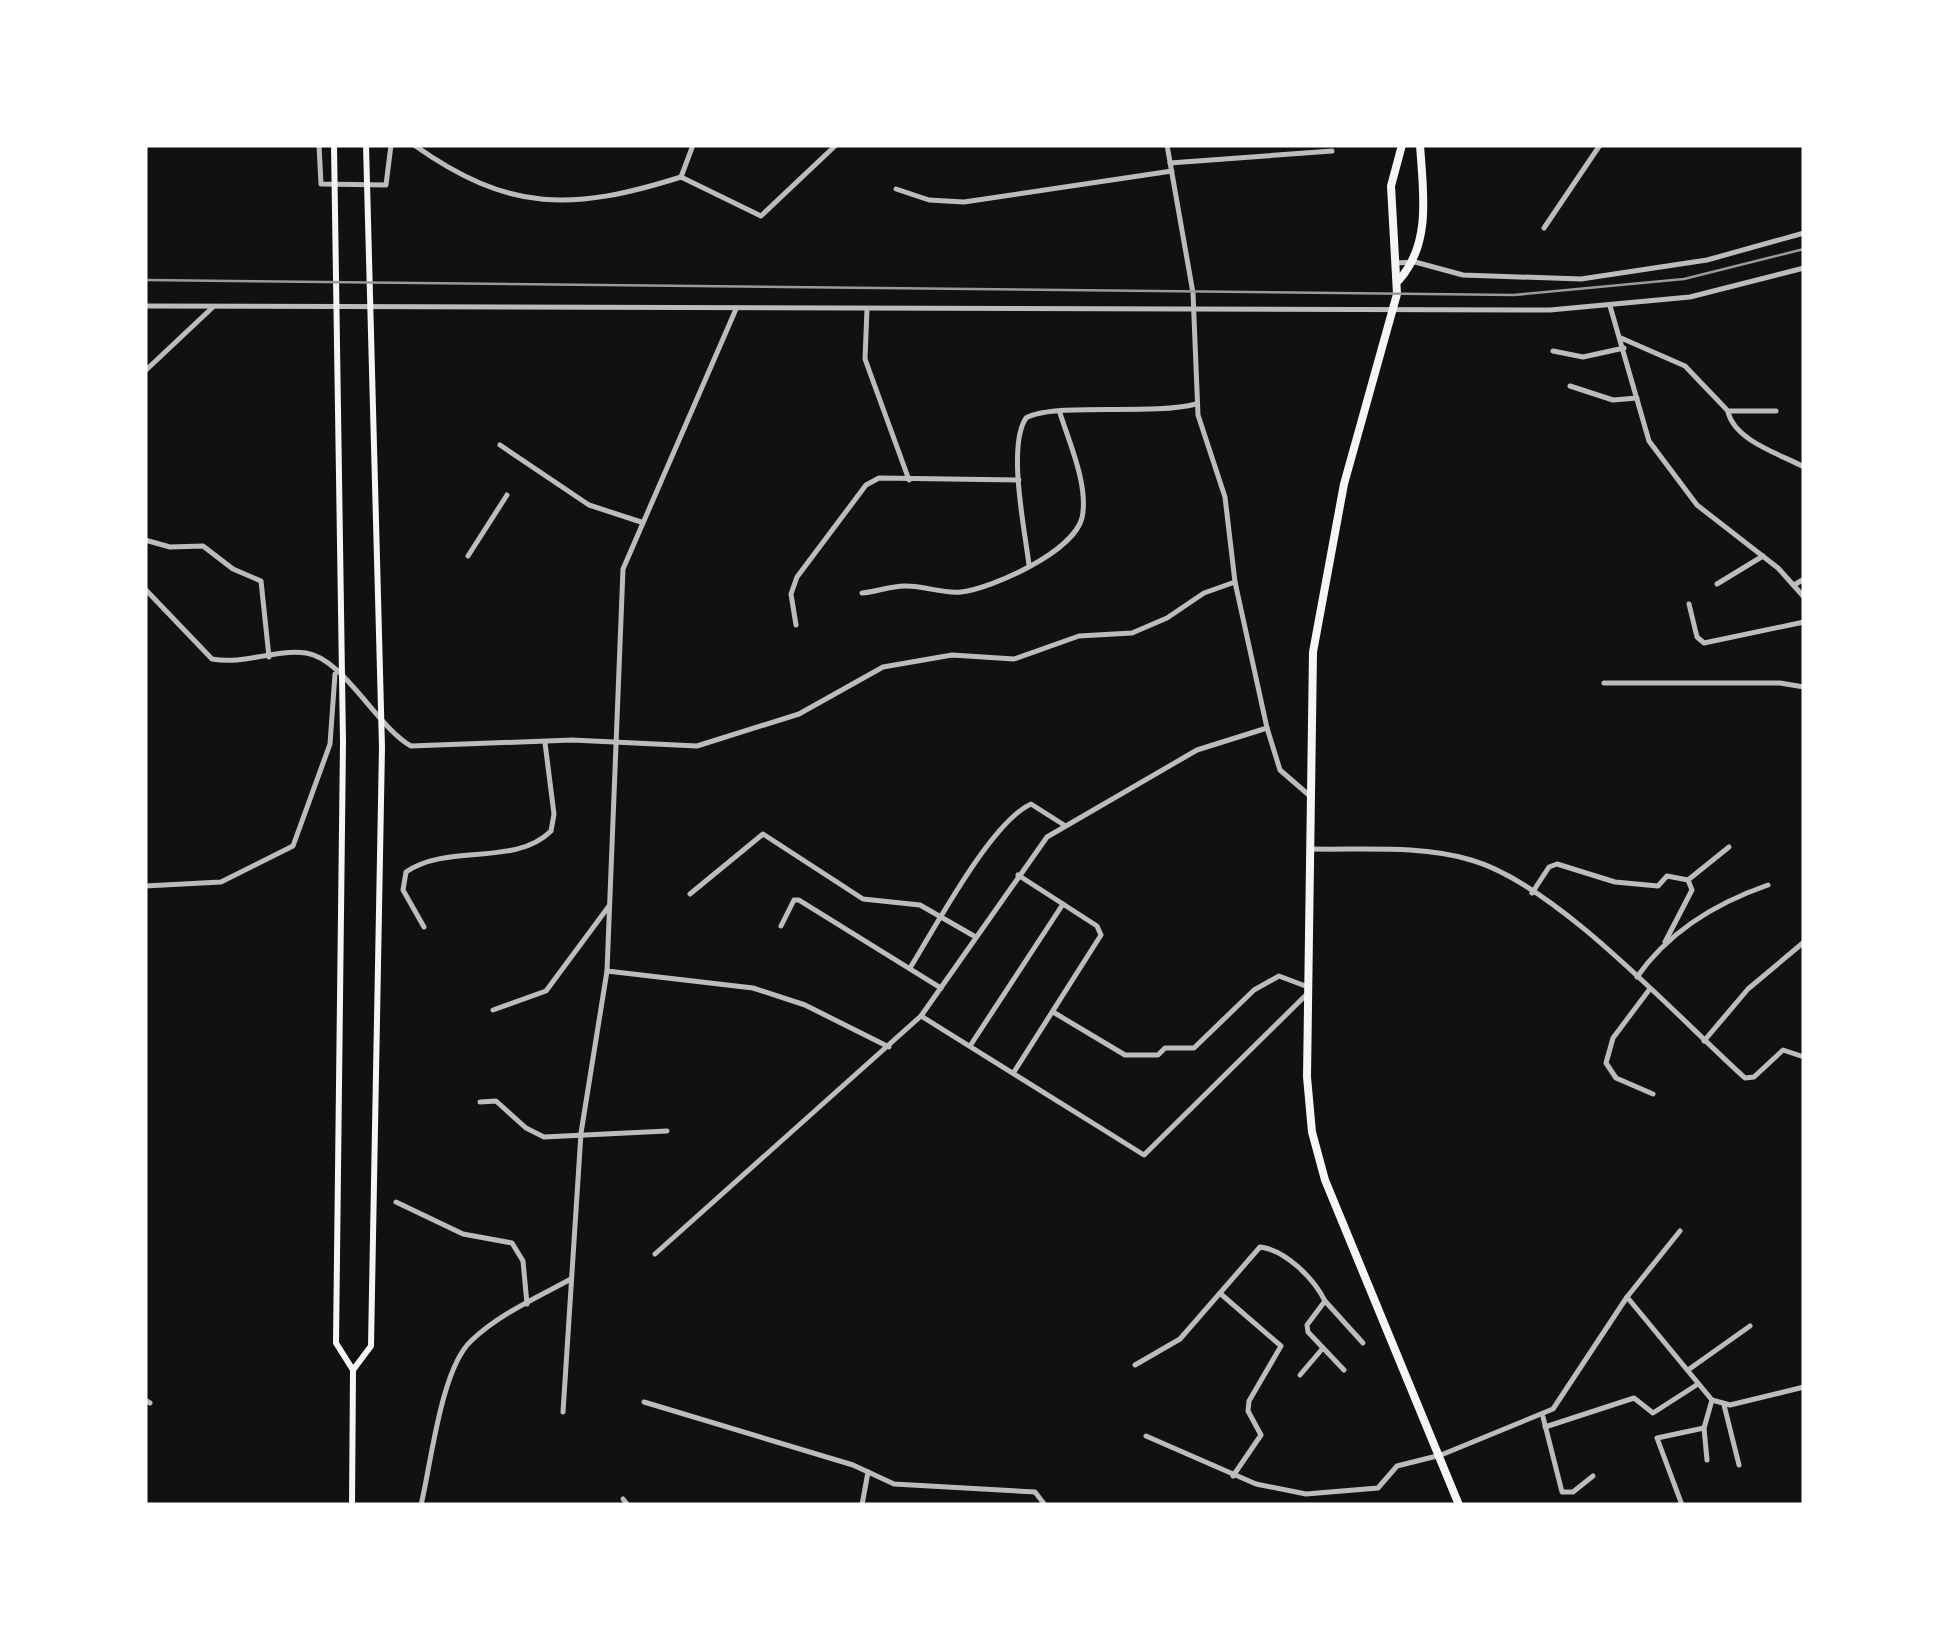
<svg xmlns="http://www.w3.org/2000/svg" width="1949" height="1650" font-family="Lora,serif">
	<rect width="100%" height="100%" fill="#111"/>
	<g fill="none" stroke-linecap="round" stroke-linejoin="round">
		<!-- minor -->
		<g stroke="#bcbcbc" stroke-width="5">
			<path d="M319,145L321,184L386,185L391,145"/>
			<path d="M414,145C510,213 573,211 681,177L761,216L836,145"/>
			<path d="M1170,163L1332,151"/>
			<path d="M681,177L693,145"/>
			<path d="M896,189L929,200L964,202L1172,171"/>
			<path d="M1544,228L1600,145"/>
			<path d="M1396,263L1415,262L1463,275L1581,279L1707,260L1804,233"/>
			<path d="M1610,306L1649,441L1697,505L1778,568L1804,597"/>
			<path d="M867,309L865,359L909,480"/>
			<path d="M1621,338L1685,366L1728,411H1776"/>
			<path d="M1553,351L1583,357L1624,348"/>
			<path d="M145,371L213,307"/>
			<path d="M1570,386L1613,400L1637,398"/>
			<path d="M1728,412C1735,441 1780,454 1804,467"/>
			<path d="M500,445L589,505L641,522"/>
			<path d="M145,540L170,547L203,546L233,569L261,581L269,657"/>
			<path d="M468,556L507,495"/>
			<path d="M1029,565C1025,531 1007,446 1026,418C1054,402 1151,416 1196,404"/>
			<path d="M1717,584L1763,556"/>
			<path d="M1794,585L1804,579"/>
			<path d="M145,589L212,659C244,665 274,649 306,653C343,658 377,727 411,746L572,740L697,746L799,714L883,667L952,655L1014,659L1079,636L1132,633L1167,618L1204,593L1235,582"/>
			<path d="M862,593C877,592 892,585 907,586C925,586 943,594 961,592C993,588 1073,552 1082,518C1089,486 1069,442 1060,413"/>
			<path d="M1689,604L1697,637L1704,643L1804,622"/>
			<path d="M796,625L791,594L797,577L866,485L879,478L1019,480"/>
			<path d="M1604,683H1780L1804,687"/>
			<path d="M1311,849C1364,850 1420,845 1471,860C1558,885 1676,1016 1745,1078L1754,1077L1783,1050L1804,1057"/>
			<path d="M1688,880L1729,847"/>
			<path d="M145,886L221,882L293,846L330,744L335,674"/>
			<path d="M1532,893L1549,867L1557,864L1615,882L1658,886L1667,876L1688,880L1692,890L1665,942"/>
			<path d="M690,894L763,834L863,899L920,905L974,936"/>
			<path d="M781,926L794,900H799L941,988"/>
			<path d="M424,927L403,890L406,872C448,843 515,867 551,831L554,814L545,743"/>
			<path d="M910,968C935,928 991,822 1031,804L1064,825"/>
			<path d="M607,971L753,988L805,1005L889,1047"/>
			<path d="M1637,977C1669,931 1716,903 1768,885"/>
			<path d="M1649,990L1613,1038L1606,1063L1616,1078L1653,1094"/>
			<path d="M493,1010L546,991L609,906"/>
			<path d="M1053,1012L1125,1055H1158L1165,1048H1194L1254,990L1279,976L1308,987"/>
			<path d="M921,1016L1144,1155L1307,994"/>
			<path d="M1704,1041L1748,989L1804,942"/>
			<path d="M970,1046L1063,904"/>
			<path d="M1014,1072L1101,935L1097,926L1018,875"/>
			<path d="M480,1102L496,1101L526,1128L544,1137L667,1131"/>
			<path d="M396,1202L463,1234L512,1243L523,1261L527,1304"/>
			<path d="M655,1254L921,1016L1047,837L1197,750L1267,728"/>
			<path d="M1222,1295L1281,1346L1249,1401L1248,1411L1261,1435L1233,1476"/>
			<path d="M1627,1297L1712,1400L1730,1405L1804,1387"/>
			<path d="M1325,1301L1363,1343"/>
			<path d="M1135,1365L1180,1339L1260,1247C1286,1250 1314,1279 1325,1301L1307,1325L1308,1332L1344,1370"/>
			<path d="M1688,1370L1750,1326"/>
			<path d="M1300,1375L1323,1348"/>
			<path d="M145,1400L150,1403"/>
			<path d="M644,1402L853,1465L894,1484L1035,1492L1045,1505"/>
			<path d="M1724,1405L1739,1465"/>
			<path d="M563,1412L581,1133L607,971L623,569L736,309"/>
			<path d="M1543,1417L1562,1492H1573L1593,1476"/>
			<path d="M1545,1427L1634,1398L1653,1413L1698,1384"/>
			<path d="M1146,1436L1256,1484L1306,1494L1378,1488L1397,1466L1441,1455L1553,1409L1627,1297L1680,1231"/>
			<path d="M1707,1460L1704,1428L1712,1400"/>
			<path d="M623,1499L628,1505"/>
			<path d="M421,1505C431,1464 441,1369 471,1341C499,1314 538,1297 571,1279"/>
			<path d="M862,1505L868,1472"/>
			<path d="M1682,1505L1657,1438L1704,1428"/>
		</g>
		<!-- tertiary -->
		<g stroke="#bcbcbc" stroke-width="5">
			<path d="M1167,145L1193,293L1198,415L1225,497L1235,582L1267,728L1280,770L1310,796"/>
			<path d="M145,306L1550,310L1690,297L1804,268"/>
		</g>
		<!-- secondary -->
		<g stroke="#f5f5f5" stroke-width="6">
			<path d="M334,145L343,742L336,1343L353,1370L352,1505"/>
			<path d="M353,1370L371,1346L382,747L366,145"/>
		</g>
		<!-- primary -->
		<g stroke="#f5f5f5" stroke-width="8">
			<path d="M1402,145L1391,186L1397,294L1344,484L1313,652L1307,1077L1312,1132L1325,1180L1459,1505"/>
			<path d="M1399,280C1432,243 1423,191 1420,145"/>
		</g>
		<!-- rail -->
		<path stroke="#9a9a9a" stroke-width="2.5" d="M145,280L1514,295L1684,279L1804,249"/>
	</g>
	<!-- border -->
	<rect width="1949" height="1650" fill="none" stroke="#ffffff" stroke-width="295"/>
</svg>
